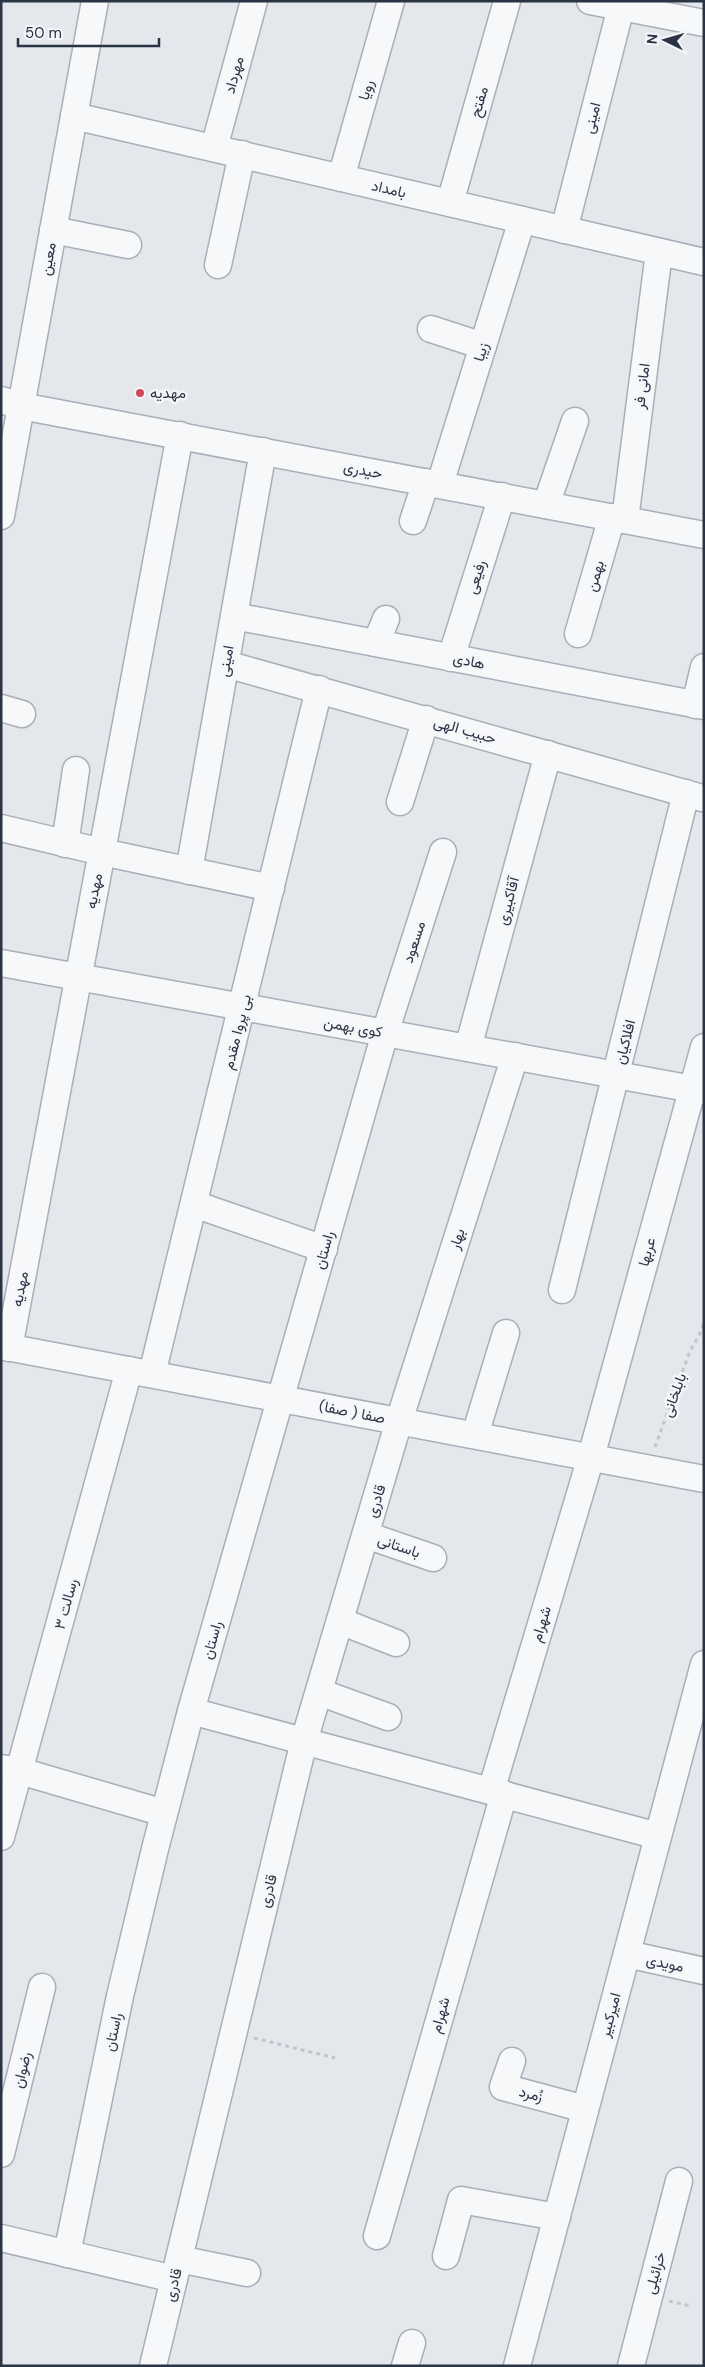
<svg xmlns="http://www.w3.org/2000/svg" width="705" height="2367" font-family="'DM Sans',Vazirmatn,sans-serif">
	<rect width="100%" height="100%" fill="#e4e7ec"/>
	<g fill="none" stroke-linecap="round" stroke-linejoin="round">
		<defs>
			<g id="minor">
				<path d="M590,1L704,23"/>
				<path d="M74,116L704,262"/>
				<path d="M214,148L254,1"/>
				<path d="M341,178L391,1"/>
				<path d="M450,203L507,1"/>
				<path d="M53,230L128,245"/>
				<path d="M564,230L621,7"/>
				<path d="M218,265L242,154"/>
				<path d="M431,329L483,346"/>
				<path d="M1,400L21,406L704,535"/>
				<path d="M440,484L522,220"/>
				<path d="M546,505L575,421"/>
				<path d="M1,516L95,1"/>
				<path d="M625,520L659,252"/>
				<path d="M413,521L426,482"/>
				<path d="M234,616L704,706"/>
				<path d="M578,634L612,517"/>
				<path d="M376,643L386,619"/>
				<path d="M451,658L502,496"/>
				<path d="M226,664L702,798"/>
				<path d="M695,705L704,667"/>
				<path d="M1,708L22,714"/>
				<path d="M400,802L426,719"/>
				<path d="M1,828L102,852L271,888"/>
				<path d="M65,844L76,770"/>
				<path d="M189,871L263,451"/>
				<path d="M1,963L704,1091"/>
				<path d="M468,1048L548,754"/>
				<path d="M194,1204L324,1249"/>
				<path d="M562,1290L686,793"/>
				<path d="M1,1346L704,1479"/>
				<path d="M9,1348L180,435"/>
				<path d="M152,1374L319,689"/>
				<path d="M475,1435L506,1333"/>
				<path d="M366,1535L433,1558"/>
				<path d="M340,1621L396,1643"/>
				<path d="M319,1692L388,1717"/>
				<path d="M191,1711L658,1836"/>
				<path d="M1,1768L20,1771L164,1813"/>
				<path d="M491,1791L591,1457L704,1047"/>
				<path d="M1,1837L129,1370"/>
				<path d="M627,1954L704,1971"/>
				<path d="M512,2061L503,2087L585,2109"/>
				<path d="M1,2154L42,1987"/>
				<path d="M377,2236L504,1794"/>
				<path d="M1,2238L174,2279"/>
				<path d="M67,2254L120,1996L155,1849L191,1711L385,1033L443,852"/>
				<path d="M446,2256L461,2200L557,2217"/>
				<path d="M179,2259L247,2273"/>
				<path d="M153,2366L304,1741L399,1421L515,1056"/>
				<path d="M405,2366L412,2343"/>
				<path d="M517,2366L704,1664"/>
				<path d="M631,2366L679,2181"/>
			</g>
		</defs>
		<!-- minor casing -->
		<use href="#minor" stroke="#a9aeb7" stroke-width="29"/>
		<!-- path -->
		<g stroke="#c2c5cb" stroke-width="3" stroke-dasharray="4 4" stroke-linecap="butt">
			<path d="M655,1447L690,1351L701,1332L704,1322"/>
			<path d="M254,2038L335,2058"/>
			<path d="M669,2301L691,2306"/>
		</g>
		<!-- minor -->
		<use href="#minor" stroke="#f7f8fa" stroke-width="26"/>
	</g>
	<!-- markers -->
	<circle fill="#d1495b" stroke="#f4f6f9" stroke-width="2" cx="140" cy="393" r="5"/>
	<g text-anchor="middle" stroke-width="5" stroke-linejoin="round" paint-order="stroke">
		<!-- street labels -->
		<g font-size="15" fill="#2b3445" stroke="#f4f6f9">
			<text transform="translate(234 75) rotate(-75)" y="5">مهرداد</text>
			<text transform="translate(366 90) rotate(-74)" y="5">رویا</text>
			<text transform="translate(479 102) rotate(-74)" y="5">مفتح</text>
			<text transform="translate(592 118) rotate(-76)" y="5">امینی</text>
			<text transform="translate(389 189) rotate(13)" y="5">بامداد</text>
			<text transform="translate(48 259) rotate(-80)" y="5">معین</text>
			<text transform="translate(481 352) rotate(-73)" y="5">زیبا</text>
			<text transform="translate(642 386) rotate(-83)" y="5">امانی فر</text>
			<text transform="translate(363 470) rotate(11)" y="5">حیدری</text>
			<text transform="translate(595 576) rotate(-74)" y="5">بهمن</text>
			<text transform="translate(476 577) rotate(-73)" y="5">رفیعی</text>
			<text transform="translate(226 661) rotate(-80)" y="5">امینی</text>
			<text transform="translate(469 661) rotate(11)" y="5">هادی</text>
			<text transform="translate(465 730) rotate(16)" y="5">حبیب الهی</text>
			<text transform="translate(94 891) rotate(-79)" y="5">مهدیه</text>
			<text transform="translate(508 901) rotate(-75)" y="5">آقاکبیری</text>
			<text transform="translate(414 942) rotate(-72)" y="5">مسعود</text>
			<text transform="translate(353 1027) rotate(10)" y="5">کوی بهمن</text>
			<text transform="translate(237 1032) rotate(-76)" y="5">بی پروا مقدم</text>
			<text transform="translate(625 1042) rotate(-76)" y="5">افلاکیان</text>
			<text transform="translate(457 1239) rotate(-72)" y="5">بهار</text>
			<text transform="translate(324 1250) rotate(-74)" y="5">راستان</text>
			<text transform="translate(647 1252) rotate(-75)" y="5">عربها</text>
			<text transform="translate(20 1289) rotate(-79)" y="5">مهدیه</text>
			<text transform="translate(674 1395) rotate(-70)" y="5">بابلخانی</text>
			<text transform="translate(352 1412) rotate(11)" y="5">صفا ( صفا)</text>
			<text transform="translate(376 1501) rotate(-73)" y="5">قادری</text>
			<text transform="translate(399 1546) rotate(19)" y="5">باستانی</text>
			<text transform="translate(66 1604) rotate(-75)" y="5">رسالت ۳</text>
			<text transform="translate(541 1624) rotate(-73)" y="5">شهرام</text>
			<text transform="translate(212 1640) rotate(-74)" y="5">راستان</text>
			<text transform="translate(268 1891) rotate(-76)" y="5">قادری</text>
			<text transform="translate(665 1963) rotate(12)" y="5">مویدی</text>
			<text transform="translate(440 2015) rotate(-74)" y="5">شهرام</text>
			<text transform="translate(610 2015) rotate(-75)" y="5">امیرکبیر</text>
			<text transform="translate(113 2032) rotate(-78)" y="5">راستان</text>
			<text transform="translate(22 2070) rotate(-76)" y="5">رضوان</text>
			<text transform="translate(531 2094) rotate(15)" y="5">زُمرد</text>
			<text transform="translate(655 2273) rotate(-75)" y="5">خرائیلی</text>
			<text transform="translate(173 2285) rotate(-76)" y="5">قادری</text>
		</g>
		<!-- poi labels -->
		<g font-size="15" fill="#2b3445" stroke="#f4f6f9" text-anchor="start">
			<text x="150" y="398">مهدیه</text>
		</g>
	</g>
	<!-- border -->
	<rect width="705" height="2367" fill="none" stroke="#2b3445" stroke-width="5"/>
	<!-- north arrow -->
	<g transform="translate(665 40) rotate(275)" stroke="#f4f6f9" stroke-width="4" paint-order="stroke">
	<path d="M0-4L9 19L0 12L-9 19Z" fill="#2b3445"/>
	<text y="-8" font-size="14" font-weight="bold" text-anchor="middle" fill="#2b3445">N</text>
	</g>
	<!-- scale -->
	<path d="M18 38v8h141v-8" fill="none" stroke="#2b3445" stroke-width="2.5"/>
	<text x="25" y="38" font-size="15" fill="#2b3445" stroke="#f4f6f9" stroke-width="4" paint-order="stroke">50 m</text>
</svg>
